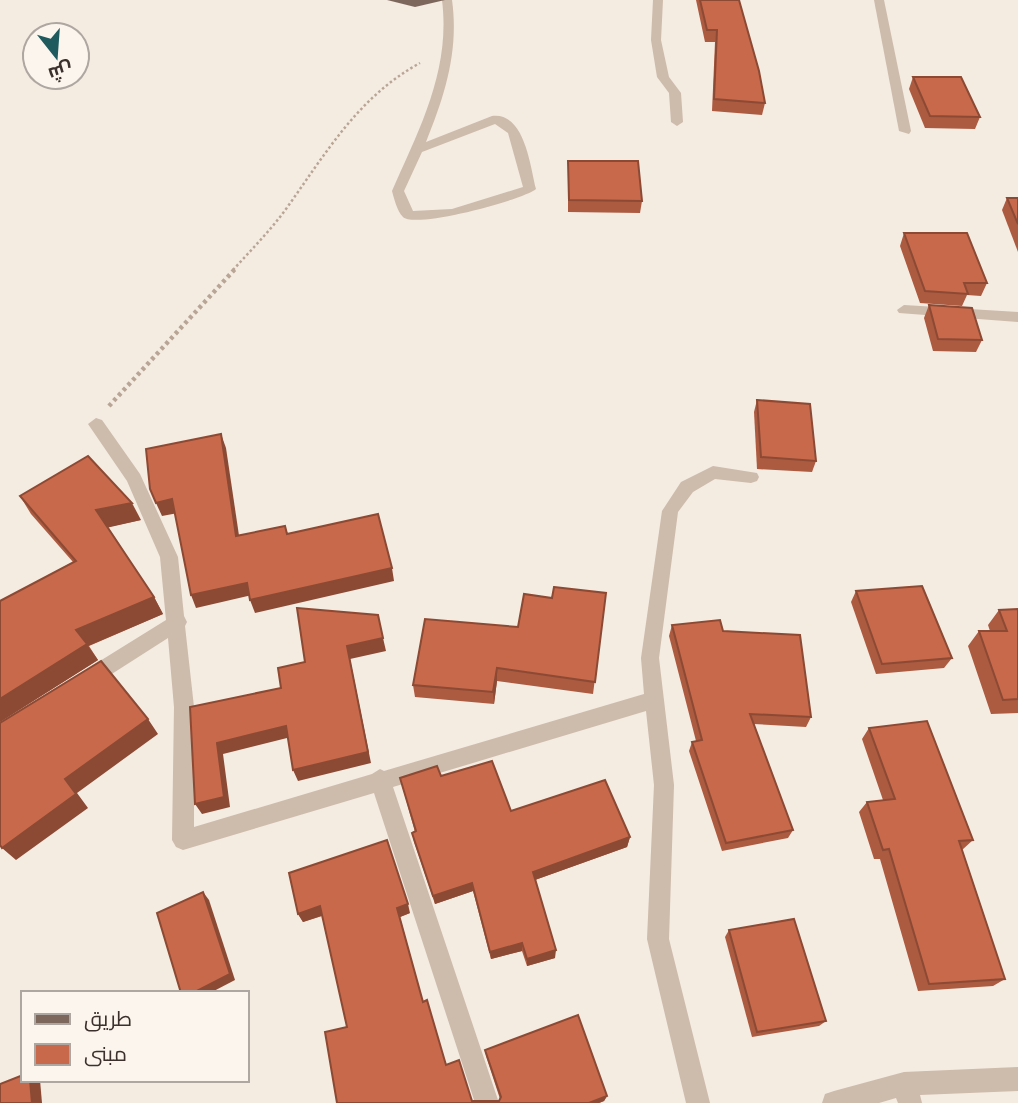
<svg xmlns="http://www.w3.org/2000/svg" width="1018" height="1103" font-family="'Asap Condensed',Cairo,sans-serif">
	<rect width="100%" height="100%" fill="#f4ebe1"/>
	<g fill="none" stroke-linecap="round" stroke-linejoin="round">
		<!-- path-far1 -->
		<path stroke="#b9a596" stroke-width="2.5" stroke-dasharray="2.5 2.5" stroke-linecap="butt" d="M233,270C251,250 270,231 286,209C326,153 358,97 420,63"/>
		<!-- path -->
		<path stroke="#b9a596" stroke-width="4.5" stroke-dasharray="3.5 3.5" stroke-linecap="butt" d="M109,406L235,269"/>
		<!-- minor -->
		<g fill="#cdbbac" fill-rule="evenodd">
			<path d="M442,0H452C459,51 445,95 426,142L492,116C525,112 530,166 536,189C523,200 415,229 403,217C397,211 394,198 392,191C419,130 451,70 442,0ZM495,124L508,133L523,187L452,209L413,211L404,191L422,152Z"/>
			<path d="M653,0H663L661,40L669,77L681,93L683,122L677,126L671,122L669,93L657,77L651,40Z"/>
			<path d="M874,0H884L911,131L909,134L899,131Z"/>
			<path d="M904,305L1018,312V322L899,313L897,310Z"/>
			<path d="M96,418L102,420L140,474L178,557L184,616L187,622L185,626L194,707V827L372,774L380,769L384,771L644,694L641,658L662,511L681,482L713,466L757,473L759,477L757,481L751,483L715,479L693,492L678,512L659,658L674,785L669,939L710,1103H686L647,939L654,785L646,711L393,787L499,1103H475L374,793L183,850L176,847L172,840L174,707L168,638L93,686L86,688L79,686L76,680L79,674L166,620L160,557L127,481L88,424Z"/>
			<path d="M1018,1067V1091L920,1095L922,1103H898L896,1098L879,1103H822L825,1094L834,1091L904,1072Z"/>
		</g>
		<!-- primary -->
		<path fill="#7d675c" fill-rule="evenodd" d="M387,0H445L415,7Z"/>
	</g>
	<!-- wall -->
	<g fill="#ac5a40">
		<path d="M696,0H739L765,103L762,115L712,111L715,42H705Z"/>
		<path d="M913,77L980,117L975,129L925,128L909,89Z"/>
		<path d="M568,161L642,201L640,213L568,212Z"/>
		<path d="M1007,198H1018V252L1002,210Z"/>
		<path d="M904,233L987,283L981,296L967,295L962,306L920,303L900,246Z"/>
		<path d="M929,305L982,340L976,352L933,351L924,318Z"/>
		<path d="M757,400L816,461L812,472L757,469L754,412Z"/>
		<path d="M20,496L141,520L108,527L154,597L163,614L89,646L98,660L0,722V601L73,562L31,514Z"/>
		<path d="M856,591L952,658L944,668L876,674L851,602Z"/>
		<path d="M606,593L593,694L497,681L494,704L415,697L413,685L518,627L552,598Z"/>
		<path d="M1018,609V713L991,714L968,646L979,631H990L988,625L999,610Z"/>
		<path d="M672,625L723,631L811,717L806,727L754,724L793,830L788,838L722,851L689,751L692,742L696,741L669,636Z"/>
		<path d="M869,728L973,840L962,850L1005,979L993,986L918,991L880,859H874L859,812L867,802L883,800L862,739Z"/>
		<path d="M441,776L511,811L630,837L627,847L535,880L555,958L527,966L522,951L491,959L473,891L435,904L414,842L412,833L415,832L400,778Z"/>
		<path d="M410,913L400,917L423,1002L446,1065L472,1101H499L500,1099L486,1056L485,1050L607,1096L604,1101L599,1103H337L347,1027L322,916L303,922L298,914Z"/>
		<path d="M729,930L826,1021L819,1026L752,1037L725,937Z"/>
	</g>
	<!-- shaded-wall -->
	<g fill="#8c4a34">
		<path d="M221,434L226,448L241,549L236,536Z"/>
		<path d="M172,499L178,513L162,516L156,503Z"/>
		<path d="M132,503L141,520L106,528L96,510Z"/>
		<path d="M392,568L394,581L255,613L250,600Z"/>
		<path d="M247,583L252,595L196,608L191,595Z"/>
		<path d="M154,597L163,614L88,646L98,660L0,722V699L76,630Z"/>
		<path d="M383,638L386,651L350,659L371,763L298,781L293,770L347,646Z"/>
		<path d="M497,668V681L494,704L493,692Z"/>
		<path d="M148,719L158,734L77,793L88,808L16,860L2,848L65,779Z"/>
		<path d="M286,726L291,737L223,754L230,807L202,814L195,804L217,743Z"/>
		<path d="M630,837L627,847L532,881L533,872Z"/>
		<path d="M472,883L473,891L435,904L433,896Z"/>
		<path d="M203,892L209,900L235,980L210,993H193Z"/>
		<path d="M408,904L410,913L400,917L397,908Z"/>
		<path d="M320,906L324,915L303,922L298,914Z"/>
		<path d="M522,943V951L491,959L490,952Z"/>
		<path d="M556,950L555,958L527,966V959Z"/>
		<path d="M30,1080H40L42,1103H32Z"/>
		<path d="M607,1096L604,1101L599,1103H589Z"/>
	</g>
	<!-- building -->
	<g fill="#c8694b" stroke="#8c4a34" stroke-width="2">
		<path d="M700,0H739L759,71L765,103L714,99L717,30H707Z"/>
		<path d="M913,77H961L980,117L930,116Z"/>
		<path d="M568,161H638L642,201L569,200Z"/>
		<path d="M1007,198H1018V224Z"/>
		<path d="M904,233H967L987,283H964L968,294L925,291Z"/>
		<path d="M929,305L972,308L982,340L938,339Z"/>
		<path d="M757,400L810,404L816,461L761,457Z"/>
		<path d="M221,434L236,536L285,526L287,534L378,514L392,568L250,600L247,583L191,595L172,499L156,503L150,489L146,449Z"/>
		<path d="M88,456L132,503L96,510L154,597L76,630L87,644L0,699V601L76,561L20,496Z"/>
		<path d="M922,586L952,658L882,664L856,591Z"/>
		<path d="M554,587L606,593L595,682L497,668L493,692L413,685L425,619L518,627L524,594L552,598Z"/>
		<path d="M297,608L378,615L383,638L347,646L368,752L293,770L286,726L217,743L224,797L195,804L190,707L281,688L278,668L305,662Z"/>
		<path d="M1018,609V699L1003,700L979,631H1007L999,610Z"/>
		<path d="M720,620L723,631L800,635L811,717L750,714L793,830L726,843L692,742L702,740L672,625Z"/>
		<path d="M101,661L148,719L65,779L76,794L2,848L0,845V723Z"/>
		<path d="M927,721L973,840L959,841L1005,979L929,984L889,849L883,850L867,802L895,799L869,728Z"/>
		<path d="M492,761L511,811L605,780L630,837L533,872L556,950L527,959L522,943L490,952L472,883L433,896L412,833L416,831L400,778L437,766L441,776Z"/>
		<path d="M387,840L408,904L397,908L423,1002L427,1000L446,1065L459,1060L472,1101H499L501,1097L485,1050L578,1015L607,1096L589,1103H337L325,1032L347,1027L320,906L298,914L289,873Z"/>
		<path d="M203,892L230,974L193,993H181L157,913Z"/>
		<path d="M794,919L826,1021L757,1032L729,930Z"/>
		<path d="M23,1075V1080H30L32,1103H0V1084Z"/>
	</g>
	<!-- legend -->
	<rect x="21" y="991" width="228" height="91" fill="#fbf5ee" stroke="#aea6a0" stroke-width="2"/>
	<rect x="35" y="1014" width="35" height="10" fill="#7d675c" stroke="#aea6a0" stroke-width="2"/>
	<text x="84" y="1026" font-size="21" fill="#3b302b">طريق</text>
	<rect x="35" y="1044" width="35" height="21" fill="#c8694b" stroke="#aea6a0" stroke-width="2"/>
	<text x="84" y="1061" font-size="21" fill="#3b302b">مبنى</text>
	<!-- north arrow -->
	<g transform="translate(56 56) rotate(163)"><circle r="33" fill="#fbf5ee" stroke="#aea6a0" stroke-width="2"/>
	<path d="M0-5L12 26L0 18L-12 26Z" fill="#1f5a5e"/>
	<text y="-10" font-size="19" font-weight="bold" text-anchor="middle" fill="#3b302b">ش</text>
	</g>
</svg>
